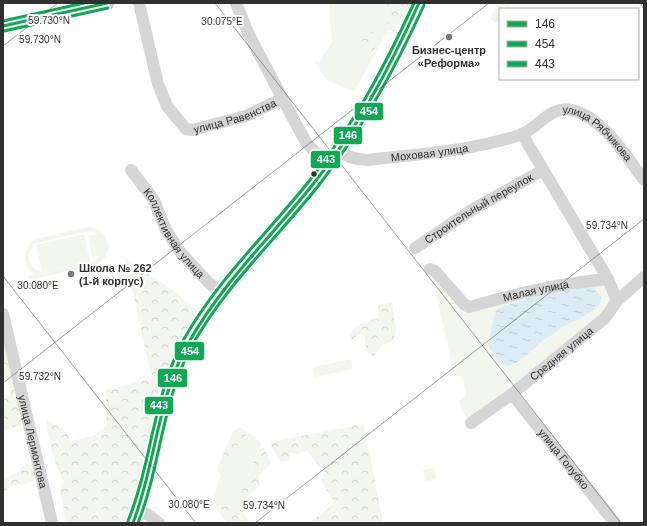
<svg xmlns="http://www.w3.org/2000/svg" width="647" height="526" font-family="Helvetica,sans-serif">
	<defs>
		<pattern id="forest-crowns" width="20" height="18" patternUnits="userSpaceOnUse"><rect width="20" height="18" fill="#f3f6ed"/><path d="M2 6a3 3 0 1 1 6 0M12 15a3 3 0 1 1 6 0" fill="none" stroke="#d1d3cc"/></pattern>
		<pattern id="water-ripples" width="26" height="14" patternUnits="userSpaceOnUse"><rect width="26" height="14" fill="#dbecf4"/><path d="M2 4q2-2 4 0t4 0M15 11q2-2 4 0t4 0" fill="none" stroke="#bccbd2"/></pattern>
	</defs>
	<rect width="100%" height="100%" fill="#fff"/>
	<!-- green -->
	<g fill="#f3f6ed" fill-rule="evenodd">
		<path d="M329,3H386L388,30L354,92L327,80L314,62L320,61L332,42Z"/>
		<path d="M497,3H511L509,9H500V24L490,20Z"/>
		<path d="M89,227C110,229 115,254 97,265L29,280L28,276L34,274C21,265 22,247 36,239ZM85,232H93L97,234L88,236L92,257L101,255L96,260L43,272C28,270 24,252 37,243Z"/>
		<path d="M84,234L90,261L42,272L36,245Z"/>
		<path d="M442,283L464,309L465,312L528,296L603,284C614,299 613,299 603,314L469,420L461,409L459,401L466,395L462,377L454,375L434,284ZM528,299L574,322L562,326L555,333L542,341L488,344L491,331L514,302Z"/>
		<path d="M351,359L353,369L315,377L313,367Z"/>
		<path d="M248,433L255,437L261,444L234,511L225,505L218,511L212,503L221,474L217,470Z"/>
		<path d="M434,468L436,479L425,481L423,470Z"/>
	</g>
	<!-- forest -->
	<g fill="url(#forest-crowns)">
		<path d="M386,3H411L401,22L394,31L388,30Z"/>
		<path d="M368,31H372C378,38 376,44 374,53L368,56C361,53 360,45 354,42V39Z"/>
		<path d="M125,257L183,298L200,314L162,383L139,495L123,523H65L63,503L60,495L63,481L56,466L47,430V421L63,428L71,441L94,436L107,424L106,390L152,379Z"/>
		<path d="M392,302L396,331L393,341L382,345L373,357L366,352L365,337L359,334L351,340L349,336C358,322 364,322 379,318L378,305Z"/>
		<path d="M3,336L19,406L21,425L3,430V399L9,396L10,386L6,376L3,377Z"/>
		<path d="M364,424L383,523H313L312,521L330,507L334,502L321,480L326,474L307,451L298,454L289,452L290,460L281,462L272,448L271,442Z"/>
		<path d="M240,427L248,433L217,470L232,432Z"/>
		<path d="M260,448H264L271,463L258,476L260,485L242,502L240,509L250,523H227L218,511L225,505L234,511Z"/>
		<path d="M26,464L33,466L37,478L28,483L10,486L3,494V479L19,472L22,467Z"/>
	</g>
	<!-- water -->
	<path fill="url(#water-ripples)" d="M591,286C595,289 602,295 601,300C601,310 572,322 564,326C560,327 558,331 555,333C551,336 546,338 542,341C532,348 512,375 499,362C494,358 491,349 488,344L496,309L548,292Z"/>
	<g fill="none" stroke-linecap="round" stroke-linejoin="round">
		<!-- minor -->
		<g stroke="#d5d5d5" stroke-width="12">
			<path id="s1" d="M139,3L158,84L167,106L186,129L192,130L246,116L282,99"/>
			<path d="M236,3L249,35L296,124L306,142L327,165"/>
			<path d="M522,134L608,279L617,301"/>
			<path id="s2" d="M337,150C347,157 356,160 368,160C419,154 471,151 520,135C538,129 550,105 571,110C602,116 626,156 644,180"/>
			<path id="s3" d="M131,170L154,200L166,230L181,253L208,282L221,293"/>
			<path id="s4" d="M415,248L470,211L543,170"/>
			<path id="s5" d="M430,269L435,271L464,304L469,307C516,294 559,283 608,279"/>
			<path id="s6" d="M3,314L52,523"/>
			<path id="s7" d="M512,394L615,523"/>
			<path id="s8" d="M471,423L512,394L605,318L617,301L644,277"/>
			<path d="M138,510L147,514L159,523"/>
		</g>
		<!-- major -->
		<g stroke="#c9c9c9" stroke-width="15">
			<path d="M3,26L107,3"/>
			<path d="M133,523C145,495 150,466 157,436C165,399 175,363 195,331C227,281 268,240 305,194C328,166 351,135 369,103C387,70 404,37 419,3"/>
		</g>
		<defs>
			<g id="bus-1">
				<path d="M3,26L107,3"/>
				<path d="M133,523C156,464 157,397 189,342C222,283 273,235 314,183C358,128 390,67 419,3"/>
			</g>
			<g id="bus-2">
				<path d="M4,31L108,8"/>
				<path d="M138,523C161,465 162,399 193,344C226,285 277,238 319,185C362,130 395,69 424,5"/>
			</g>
			<g id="bus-3">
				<path d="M3,21L84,3"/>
				<path d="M128,521C152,462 153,396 184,339C217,280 268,233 310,180C353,126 385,66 414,3"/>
			</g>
		</defs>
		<!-- bus-1 casing -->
		<use href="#bus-1" stroke="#fff" stroke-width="6"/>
		<!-- bus-2 casing -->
		<use href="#bus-2" stroke="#fff" stroke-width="6"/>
		<!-- bus-3 casing -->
		<use href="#bus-3" stroke="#fff" stroke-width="6"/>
		<!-- bus-1 -->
		<use href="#bus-1" stroke="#10a855" stroke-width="3"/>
		<!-- bus-2 -->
		<use href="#bus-2" stroke="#10a855" stroke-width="3"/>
		<!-- bus-3 -->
		<use href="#bus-3" stroke="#10a855" stroke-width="3"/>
	</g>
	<!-- ticks -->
	<path fill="none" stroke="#313131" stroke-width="1" stroke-opacity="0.45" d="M215,3L621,523M640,3L644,9M3,46L58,3M3,276L196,523M3,383L489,3M255,523L644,219"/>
	<!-- markers -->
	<g fill="#797979" stroke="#fff" stroke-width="1.5">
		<circle cx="449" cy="37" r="4"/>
		<circle cx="71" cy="274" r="4"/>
	</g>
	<circle fill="#313131" stroke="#fff" stroke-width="1.5" cx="314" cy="174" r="3.5"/>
	<g text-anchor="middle" stroke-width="4" stroke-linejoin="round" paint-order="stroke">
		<!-- poi labels -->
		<g font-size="11" font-weight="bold" fill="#313131" stroke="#fff">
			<text x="449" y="54">Бизнес-центр<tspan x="449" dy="13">«Реформа»</tspan></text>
			<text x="79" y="272" text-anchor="start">Школа № 262<tspan x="79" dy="13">(1-й корпус)</tspan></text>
		</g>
		<!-- street labels -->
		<g font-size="11" fill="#313131" stroke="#fff">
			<text dy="4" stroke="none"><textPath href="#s1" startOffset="188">улица Равенства</textPath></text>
			<text dy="4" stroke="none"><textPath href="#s2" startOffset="281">улица Рябчикова</textPath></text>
			<text dy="4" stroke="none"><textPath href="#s2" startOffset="95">Моховая улица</textPath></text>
			<text dy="4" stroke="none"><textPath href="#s4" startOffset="75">Строительный переулок</textPath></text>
			<text dy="4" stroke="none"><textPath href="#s3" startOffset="77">Коллективная улица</textPath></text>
			<text dy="4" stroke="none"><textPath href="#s5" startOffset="124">Малая улица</textPath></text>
			<text dy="4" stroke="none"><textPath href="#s8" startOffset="114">Средняя улица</textPath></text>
			<text dy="4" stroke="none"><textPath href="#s6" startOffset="131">улица Лермонтова</textPath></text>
			<text dy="4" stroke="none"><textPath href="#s7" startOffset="83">улица Голубко</textPath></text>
		</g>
	</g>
	<g font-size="10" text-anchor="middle" fill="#313131" stroke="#fff" stroke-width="4" stroke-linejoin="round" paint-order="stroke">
		<text x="49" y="24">59.730°N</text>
		<text x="222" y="25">30.075°E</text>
		<text x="40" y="43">59.730°N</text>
		<text x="607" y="229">59.734°N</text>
		<text x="38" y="289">30.080°E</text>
		<text x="40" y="380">59.732°N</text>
		<text x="189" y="508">30.080°E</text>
		<text x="264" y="509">59.734°N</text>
	</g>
	<g stroke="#fff" stroke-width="1.5">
		<rect x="354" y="102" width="30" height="19" rx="4" fill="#10a855"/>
		<rect x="333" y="126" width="30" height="19" rx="4" fill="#10a855"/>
		<rect x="310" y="150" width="31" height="19" rx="4" fill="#10a855"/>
		<rect x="174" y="341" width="31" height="20" rx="4" fill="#10a855"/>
		<rect x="157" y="368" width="31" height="20" rx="4" fill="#10a855"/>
		<rect x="144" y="396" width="30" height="19" rx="4" fill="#10a855"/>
	</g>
	<g font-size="11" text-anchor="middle" font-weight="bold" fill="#fff">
		<text x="369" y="115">454</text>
		<text x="348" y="139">146</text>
		<text x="326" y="163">443</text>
		<text x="190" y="355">454</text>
		<text x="173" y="382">146</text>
		<text x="159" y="409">443</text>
	</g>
	<!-- border -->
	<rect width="647" height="526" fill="none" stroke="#313131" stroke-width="8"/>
	<!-- legend -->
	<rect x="499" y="8" width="140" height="72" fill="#ffffff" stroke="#adadad"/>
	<rect x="507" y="21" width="20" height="6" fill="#10a855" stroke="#adadad"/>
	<text x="535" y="28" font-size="12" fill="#313131">146</text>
	<rect x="507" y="41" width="20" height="6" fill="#10a855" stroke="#adadad"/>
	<text x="535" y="48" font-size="12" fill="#313131">454</text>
	<rect x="507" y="61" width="20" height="6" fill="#10a855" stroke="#adadad"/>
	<text x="535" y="68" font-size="12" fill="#313131">443</text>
</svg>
